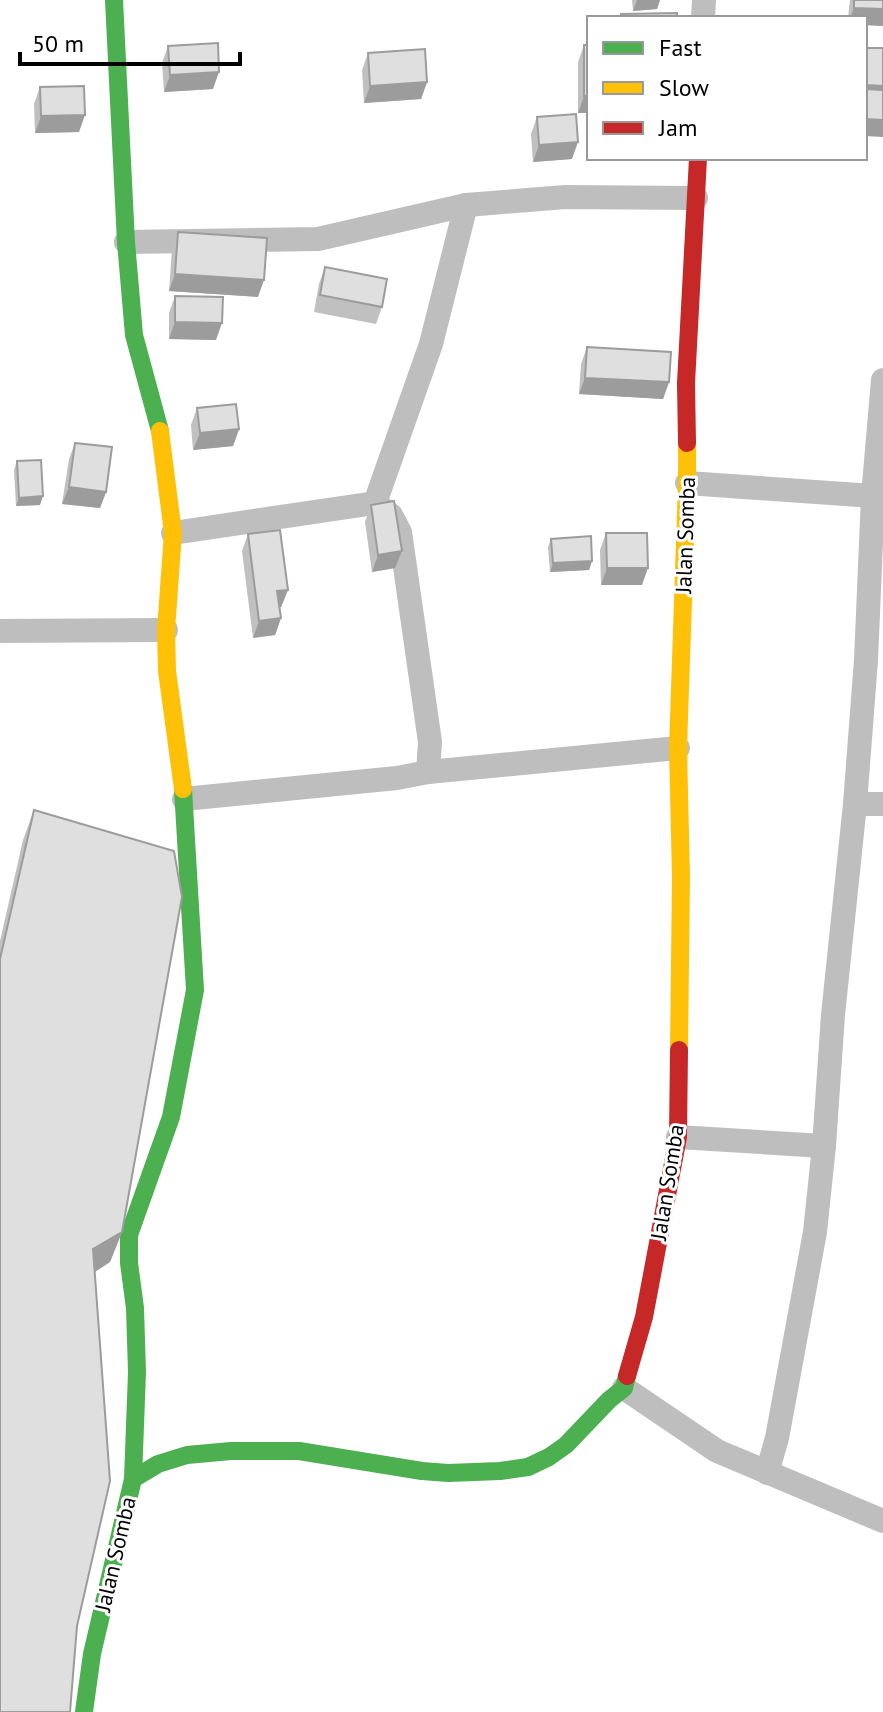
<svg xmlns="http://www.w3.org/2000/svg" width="883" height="1712" font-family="'PT Sans',sans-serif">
	<rect width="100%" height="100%" fill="#fff"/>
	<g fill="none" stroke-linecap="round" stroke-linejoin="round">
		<!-- street -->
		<g stroke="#bebebe" stroke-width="24">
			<path d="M703,18L704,0"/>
			<path d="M466,205L565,197L696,198"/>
			<path d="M126,242L318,239L466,205L431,344L375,503"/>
			<path d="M687,483L873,496"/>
			<path d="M173,533L375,503L391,515L400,532L430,742L428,772L397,778L184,799"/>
			<path d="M0,631L166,630"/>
			<path d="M428,772L678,748"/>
			<path d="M855,804H883"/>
			<path d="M678,1137L824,1146"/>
			<path d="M624,1388L717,1451L883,1521"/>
			<path d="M767,1473L777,1438L815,1232L824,1146L833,1015L855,804L866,660L873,496L883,380"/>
		</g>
		<!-- fast -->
		<g stroke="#4caf50" stroke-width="18">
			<path d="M114,0L126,242L134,335L160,431"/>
			<path d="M133,1479L137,1372L135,1308L129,1263V1235L171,1117L195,990L183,789"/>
			<path d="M84,1712L92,1654L133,1479L158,1464L187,1455L231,1451H299L422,1471L448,1473L500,1471L528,1467L549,1457L566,1445L609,1400L624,1388L627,1376"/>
		</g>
		<!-- slow -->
		<g stroke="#ffc107" stroke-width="18">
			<path d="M160,431L173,533L166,630L167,671L183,789"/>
			<path d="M679,1050L681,877L678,748L687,483V443"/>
		</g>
		<!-- jam -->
		<g stroke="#c62828" stroke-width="18">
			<path d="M687,443L686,383L698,158"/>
			<path d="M627,1376L644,1317L678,1137L679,1050"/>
		</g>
	</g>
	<!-- wall -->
	<g fill="#c0c0c0">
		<path d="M632,0H660L657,9L633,11Z"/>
		<path d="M850,0H883V26L865,25V18H848Z"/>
		<path d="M584,45L589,113H578V62Z"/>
		<path d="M168,46L213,89L164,92L162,63Z"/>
		<path d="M368,53L427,82L421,99L364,103L362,70Z"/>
		<path d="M40,87L79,132L35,133L34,104Z"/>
		<path d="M537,117L572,159L533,162L531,134Z"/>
		<path d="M178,232L258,297L169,291L172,249Z"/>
		<path d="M325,267L382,307L376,324L314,312L319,284Z"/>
		<path d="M175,296L216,340L169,339V313Z"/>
		<path d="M587,347L669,382L663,399L579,394L581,364Z"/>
		<path d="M197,408L239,429L233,446L193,450L191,425Z"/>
		<path d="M75,443L106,492L100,508L62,504L69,459Z"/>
		<path d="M17,461L40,505L16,506L14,470Z"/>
		<path d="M371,505L395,568L372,572L365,522Z"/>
		<path d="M606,533L642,585H601L600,550Z"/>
		<path d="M248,534L288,590L281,607H279L281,618L275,635L253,638L242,551Z"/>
		<path d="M551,539L592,561L589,570L550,572L548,547Z"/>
		<path d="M34,810L122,1232L110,1262L95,1272L77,1626L0,1712V941L23,840Z"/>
	</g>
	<!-- shaded-wall -->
	<g fill="#9c9c9c">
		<path d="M637,0H660L657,9L633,11Z"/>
		<path d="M854,8L883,9V26L865,25V18H850Z"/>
		<path d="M219,72L213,89L164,92L170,75Z"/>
		<path d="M427,82L421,99L364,103L370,86Z"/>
		<path d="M865,85L883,86V103L865,102Z"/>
		<path d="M584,96H589V113H578Z"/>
		<path d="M85,115L79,132L35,133L41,116Z"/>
		<path d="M865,119L883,120V137L865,136Z"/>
		<path d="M578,142L572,159L533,162L539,145Z"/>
		<path d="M175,274L264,280L258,297L169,291Z"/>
		<path d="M175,322L222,323L216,340L169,339Z"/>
		<path d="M585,378L669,382L663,399L579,394Z"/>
		<path d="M239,429L233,446L193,450L200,433Z"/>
		<path d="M69,487L106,492L100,508L62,504Z"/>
		<path d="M43,496L40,505L16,506L19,498Z"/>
		<path d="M402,551L395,568L372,572L378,555Z"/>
		<path d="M592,561L589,570L550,572L553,563Z"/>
		<path d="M607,568H648L642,585H601Z"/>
		<path d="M288,590L281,607L271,608L277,591Z"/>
		<path d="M281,618L275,635L253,638L259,621Z"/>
		<path d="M122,1232L110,1262L82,1280L93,1249Z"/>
	</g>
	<!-- building -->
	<g fill="#dfdfdf" stroke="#9c9c9c" stroke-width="2">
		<path d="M854,0H883V9L854,8Z"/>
		<path d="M677,13V18H621V14Z"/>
		<path d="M218,43L219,72L170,75L168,46Z"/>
		<rect x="584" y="45" width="5" height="51"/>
		<path d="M865,48H883V86L865,85Z"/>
		<path d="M425,49L427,82L370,86L368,53Z"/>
		<path d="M84,86L85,115L41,116L40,87Z"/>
		<path d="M865,89L883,90V120L865,119Z"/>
		<path d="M576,114L578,142L539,145L537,117Z"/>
		<path d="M178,232L267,238L264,280L175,274Z"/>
		<path d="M325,267L387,279L382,307L320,295Z"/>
		<path d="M175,296L223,297L222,323L175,322Z"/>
		<path d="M587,347L671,352L669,382L585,378Z"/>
		<path d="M236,404L239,429L200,433L197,408Z"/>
		<path d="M75,443L112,447L106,492L69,487Z"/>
		<path d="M41,460L43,496L19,498L17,461Z"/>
		<path d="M394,501L402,551L378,555L371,505Z"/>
		<path d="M280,530L288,590L277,591L281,618L259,621L248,534Z"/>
		<path d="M606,533H647L648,568H607Z"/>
		<path d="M591,536L592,561L553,563L551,539Z"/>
		<path d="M34,810L174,851L182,897L122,1232L93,1249L110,1481L77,1626L70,1712H0V959Z"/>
	</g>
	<g text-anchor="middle" stroke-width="6" stroke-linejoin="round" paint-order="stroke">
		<!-- street labels -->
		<g font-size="22" fill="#000" stroke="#fff">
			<text transform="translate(685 535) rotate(-88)" y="8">Jalan Somba</text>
			<text transform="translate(667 1182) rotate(-81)" y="8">Jalan Somba</text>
			<text transform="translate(115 1554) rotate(-77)" y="8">Jalan Somba</text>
		</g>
	</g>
	<!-- legend -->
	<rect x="587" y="16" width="280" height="144" fill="#ffffff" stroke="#999999" stroke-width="2"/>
	<rect x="603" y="42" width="40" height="12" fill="#4caf50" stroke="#999999" stroke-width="2"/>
	<text x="659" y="56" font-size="24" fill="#000000">Fast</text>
	<rect x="603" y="82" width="40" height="12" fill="#ffc107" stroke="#999999" stroke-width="2"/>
	<text x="659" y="96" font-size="24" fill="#000000">Slow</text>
	<rect x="603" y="122" width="40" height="12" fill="#c62828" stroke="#999999" stroke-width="2"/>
	<text x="659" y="136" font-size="24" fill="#000000">Jam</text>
	<!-- scale -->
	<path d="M20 52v12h220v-12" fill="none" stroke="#000000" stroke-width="4"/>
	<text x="32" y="52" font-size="24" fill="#000000" stroke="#ffffff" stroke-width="6" paint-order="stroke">50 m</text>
</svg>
